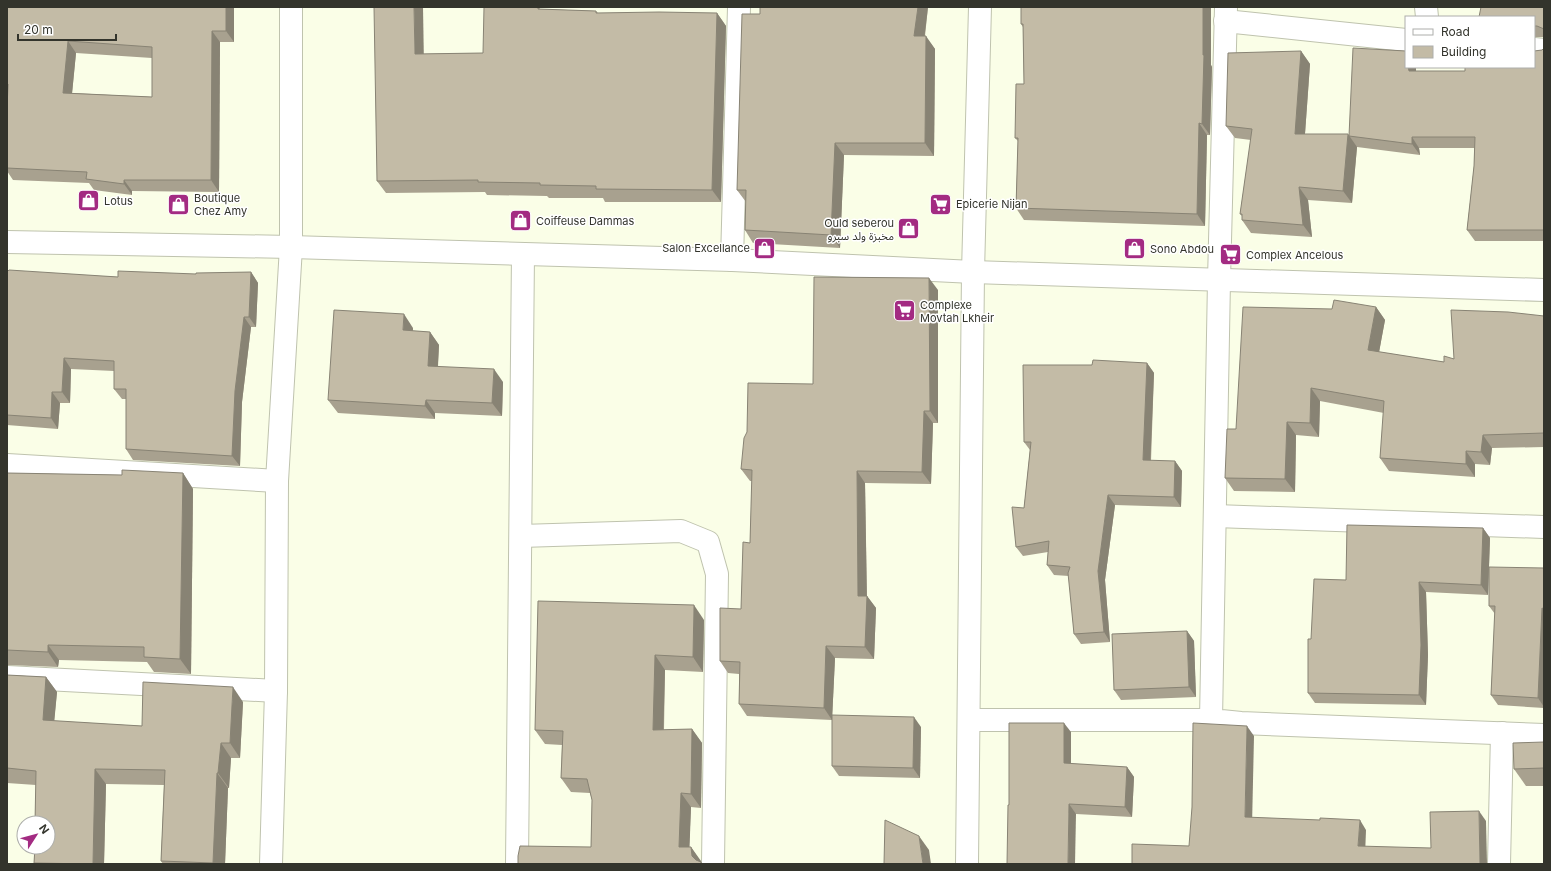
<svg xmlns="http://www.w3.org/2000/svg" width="1551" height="871" font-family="Inter,'Noto Sans Arabic',sans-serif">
	<rect width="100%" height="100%" fill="#fafee7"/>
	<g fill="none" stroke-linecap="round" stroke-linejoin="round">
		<defs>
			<g id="minor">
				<path d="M1226,7L1219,280L1211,720L1241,723L1544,735"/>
				<path d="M1426,7L1427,17"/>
				<path d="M1225,21L1406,40"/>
				<path d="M1534,49L1544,50"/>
				<path d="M7,242L291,247L732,260L973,272L1544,290"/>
				<path d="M732,260L739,7"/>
				<path d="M7,465L277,481"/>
				<path d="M1215,516L1544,527"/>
				<path d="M521,536L681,531L708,542L717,574L713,864"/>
				<path d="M7,677L276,691"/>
				<path d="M969,720H1211"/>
				<path d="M271,864L276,691L277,481L291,247V7"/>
				<path d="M517,864L523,254"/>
				<path d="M967,864L973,272L980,7"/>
				<path d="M1499,864L1502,733"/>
			</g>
		</defs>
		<!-- minor casing -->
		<use href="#minor" stroke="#bfc3ae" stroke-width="24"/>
		<!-- minor -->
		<use href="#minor" stroke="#fff" stroke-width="22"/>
	</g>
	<!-- wall -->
	<g fill="#a8a18f" fill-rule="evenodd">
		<path d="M7,7H234V42H220L219,192L132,191V195L94,190L89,183L13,180L7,171L8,95H7ZM76,53L152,58V97L72,93Z"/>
		<path d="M539,7L540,9L596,11L598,13H717L726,26L721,202H605L603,198H549L547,196L487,195L485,192L386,193L377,181L424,54L483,53Z"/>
		<path d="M928,7L925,36L935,49L934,156L844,155L840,248L753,243L745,230L746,202L737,190L760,14Z"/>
		<path d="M1021,7L1211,65L1212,67L1210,135H1207L1205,226L1024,220L1016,208L1018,141L1015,138L1024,84L1023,27L1021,24Z"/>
		<path d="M1544,7V37H1534V17Z"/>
		<path d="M1544,48V241H1475L1467,230L1474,166V148H1419L1420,155L1357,147L1352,203L1308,200L1312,237L1251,233L1242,220V216L1240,214L1251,140L1235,138L1226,126L1301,51L1310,64L1305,134L1349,136L1416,71H1465L1542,50Z"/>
		<path d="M7,271L118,277L251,272L258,283L256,327H251L242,402L240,466L133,460L126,449V399H122L114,389V371L71,369L70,403H60L58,429L7,425Z"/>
		<path d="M938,290V423H933L931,484L865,483L867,596L876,608L874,659L835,658L832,720L747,716L739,704V674L728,673L720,661L741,609L750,543L752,481H750L741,469L813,384Z"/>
		<path d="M1376,307L1385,320L1379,352L1444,362L1454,359L1544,316V447L1492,448L1490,465L1475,464V477L1389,471L1380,458L1384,413L1320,401L1319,437L1296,435L1295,492L1234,491L1225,478L1236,429L1332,309Z"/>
		<path d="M413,328V331L430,332L439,345L438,367L503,382L502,416L435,413V419L338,413L328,400Z"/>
		<path d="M1147,363L1154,373L1151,461H1175L1182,471L1181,507L1115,505L1105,580L1110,642L1081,644L1074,634L1069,576L1054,575L1047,565L1048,552L1023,556L1016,547L1024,508L1030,450L1024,442L1092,365Z"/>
		<path d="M7,473L122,475L183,473L193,489L191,674L154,672L147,662L59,660L58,667L7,665Z"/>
		<path d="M1483,528L1490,538L1488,595L1426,592L1428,655L1426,705L1315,703L1308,693L1311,639L1346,580Z"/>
		<path d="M1544,568V708L1498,705L1491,695L1495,614L1489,606Z"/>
		<path d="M704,620L703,672L665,670L664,730L692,729L702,743L701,808L691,807L689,847H691L702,864H518L591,847L592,800L590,793L571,792L561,778L562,745L545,744L535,730Z"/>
		<path d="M1187,631L1194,641L1196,697L1121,700L1114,690Z"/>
		<path d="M7,675L46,677L57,692L54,721L142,726L243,702L240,758H231L229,788H228L225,864H163L161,861L164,785L106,784L104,864H35L34,863L36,785L7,783Z"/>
		<path d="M921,727L920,778L839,776L832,766Z"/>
		<path d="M1071,732V764L1127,767L1134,777L1132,817L1076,814L1009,805Z"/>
		<path d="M1544,742V786H1526L1514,769Z"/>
	</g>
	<!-- shaded-wall -->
	<g fill="#888374">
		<path d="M226,7H234V42L226,31Z"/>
		<path d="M414,7H423L424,66L415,54Z"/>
		<path d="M918,7H928L923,49L914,36Z"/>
		<path d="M1203,7H1211V65L1212,67L1210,135L1202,124Z"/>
		<path d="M717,13L726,26L721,202L712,190Z"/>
		<path d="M212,31L220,42L219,192L211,180Z"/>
		<path d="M926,36L935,49L934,156L925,143Z"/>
		<path d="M68,41L76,53L71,104L63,93Z"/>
		<path d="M1301,51L1310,64L1304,147L1295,134Z"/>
		<path d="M1408,67H1416V82L1409,71Z"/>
		<path d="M1199,123L1207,135L1205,226L1197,214Z"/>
		<path d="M1348,134L1357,147L1352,203L1343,191Z"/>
		<path d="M1412,137L1419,148L1420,155L1412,144Z"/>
		<path d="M835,143L844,155L840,248L831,235Z"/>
		<path d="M124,180L132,191V195L124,184Z"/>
		<path d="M1299,187L1308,200L1312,237L1303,225Z"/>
		<path d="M251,272L258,283L256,327L249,317Z"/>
		<path d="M929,278L938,290V423L930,411Z"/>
		<path d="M1376,307L1385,320L1377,363L1368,350Z"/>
		<path d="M404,314L413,328L412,344L403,330Z"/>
		<path d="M244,317L251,327L242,402L240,466L232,456L235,391Z"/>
		<path d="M430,332L439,345L437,380L428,366Z"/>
		<path d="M64,358L71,369L70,403L62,392Z"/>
		<path d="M1147,363L1154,373L1150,470L1143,460Z"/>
		<path d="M494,369L503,382L502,416L492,403Z"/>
		<path d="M1311,388L1320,401L1319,437L1310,423Z"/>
		<path d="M52,392L60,403L58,429L51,418Z"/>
		<path d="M426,400L435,413V419L425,406Z"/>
		<path d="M924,411L933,423L931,484L922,472Z"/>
		<path d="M1287,422L1296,435L1295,492L1285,479Z"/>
		<path d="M1483,435L1492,448L1490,465L1481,452Z"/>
		<path d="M1466,451L1475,464V477L1466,464Z"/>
		<path d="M1175,461L1182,471L1181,507L1174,497Z"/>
		<path d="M857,471L865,483L867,608L858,596Z"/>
		<path d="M183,473L193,489L191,674L180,659Z"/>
		<path d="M1108,495L1115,505L1105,580L1110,642L1104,632L1098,571Z"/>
		<path d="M1483,528L1490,538L1488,595L1481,585Z"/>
		<path d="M1419,582L1426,592L1428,655L1426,705L1419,695Z"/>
		<path d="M867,596L876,608L874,659L865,647Z"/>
		<path d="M694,605L704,620L703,672L693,657Z"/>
		<path d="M1542,608L1544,612V707L1538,698Z"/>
		<path d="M1187,631L1194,641L1196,697L1189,687Z"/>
		<path d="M48,645L59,660L58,667L48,652Z"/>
		<path d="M826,646L835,658L832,720L824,708Z"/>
		<path d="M655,655L665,670L663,744L653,730Z"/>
		<path d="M46,677L57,692L53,735L43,720Z"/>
		<path d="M233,687L243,702L240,758L230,743Z"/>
		<path d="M914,717L921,727L920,778L913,768Z"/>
		<path d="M1064,723L1071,732V773L1064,763Z"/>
		<path d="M1247,726L1254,736L1252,826L1245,817Z"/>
		<path d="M692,729L702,743L701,808L691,794Z"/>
		<path d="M221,743L231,758L229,788L218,773Z"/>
		<path d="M1127,767L1134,777L1132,817L1125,807Z"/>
		<path d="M95,769L106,784L104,864H93Z"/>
		<path d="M217,773L228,788L225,864H214L213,863Z"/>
		<path d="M681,793L691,807L689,862L679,847Z"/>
		<path d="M1069,804L1076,814L1075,864H1068Z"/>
		<path d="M1479,811L1486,821L1487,864H1480Z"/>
		<path d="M1360,820L1366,830L1365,856L1358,846Z"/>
		<path d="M919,836L929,850L931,864H923Z"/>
		<path d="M691,847L701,861L702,864H698L692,856Z"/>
	</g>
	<!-- building -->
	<g fill="#c3bba6" stroke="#888374" fill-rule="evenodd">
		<path d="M7,7H226V31H212L211,180H124V184L86,179L87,172L7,168V110L8,84H7ZM68,41L152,47V97L63,93Z"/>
		<path d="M374,7H414L415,54L483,53L484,7H538V9L596,11V13L659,12L717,13L712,190L596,189V186L540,185V183L478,182V180L377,181Z"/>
		<path d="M760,7H918L914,36H926L925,143H835L831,235L745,230L746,190H737L742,14H760Z"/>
		<path d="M1021,7H1203V55H1204L1202,124L1199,123L1197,214L1016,208L1018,138H1015L1016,84H1024L1023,24H1021Z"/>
		<path d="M1481,7H1544V29L1537,26H1534V17H1479Z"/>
		<path d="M1353,48L1406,51V67H1408L1409,71H1465V67H1534V51L1542,50L1544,48V230H1467L1474,166L1475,137H1412V144L1349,136Z"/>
		<path d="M1301,51L1295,134H1348L1343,191L1299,187L1303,225L1242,220V214H1240L1252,129L1226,126L1228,53Z"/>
		<path d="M9,270L118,277V271L196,274V273L251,272L249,317H244L235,391L232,456L126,449V389H114V361L64,358L62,392H52L51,418L7,415V271H8Z"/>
		<path d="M814,277L929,278L930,411H924L922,472L857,471L858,596H867L865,647L826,646L824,708L739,704L740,662L720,661V608L741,609L743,542L750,543L752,470L741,469L744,438L747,432L748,383L813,384Z"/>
		<path d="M1334,300L1376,307L1368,350L1444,362V356L1454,359L1451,310L1508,312L1544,316V433L1483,435L1481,452L1466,451V464L1380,458L1384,401L1311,388L1310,423L1287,422L1285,479L1225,478L1227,429H1236L1243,307L1332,309Z"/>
		<path d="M334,310L404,314L403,330L430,332L428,366L494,369L492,403L426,400L425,406L328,400Z"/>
		<path d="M1093,360L1147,363L1143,460L1175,461L1174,497L1108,495L1098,571L1104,632L1074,634L1068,573L1070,567L1047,565L1049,541L1016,547L1012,507L1024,508L1031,442H1024L1023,365H1092Z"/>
		<path d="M122,470L183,473L180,659L144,657V647L48,645V652L7,650V473L122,475Z"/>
		<path d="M1347,525L1483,528L1481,585L1419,582L1421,645L1419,695L1308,693V639H1311L1314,579L1346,580Z"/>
		<path d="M1489,567L1544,568V609L1542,608L1538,698L1491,695L1495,606H1489Z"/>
		<path d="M538,601L694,605L693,657L655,655L653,730L692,729L691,794L681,793L679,847H691L692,856L696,860L701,862V864H518V856L520,846L591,847L592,800L587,779L561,778L563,731L535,730Z"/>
		<path d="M1187,631L1189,687L1114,690L1112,634Z"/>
		<path d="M7,675L46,677L43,720L142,726L143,682L233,687L230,743H221L218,773H217L213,863L161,861L165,770L95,769L93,864L34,863L35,847H48V823H35L36,771L7,768Z"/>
		<path d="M832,715L914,717L913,768L832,766Z"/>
		<path d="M1009,723H1064V763L1127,767L1125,807L1069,804L1068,864H1007L1008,805H1009Z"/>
		<path d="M1193,723L1247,726L1245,817L1320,820V818L1360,820L1358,846L1431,848L1430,812L1479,811L1480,864H1132V844L1189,846L1192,807Z"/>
		<path d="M1544,742V768L1514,769L1513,743Z"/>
		<path d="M885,820L919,836L923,864H884Z"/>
	</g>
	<!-- icons -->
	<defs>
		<symbol id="shop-square" viewBox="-11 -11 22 22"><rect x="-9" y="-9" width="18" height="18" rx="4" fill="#a32b82" stroke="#fff"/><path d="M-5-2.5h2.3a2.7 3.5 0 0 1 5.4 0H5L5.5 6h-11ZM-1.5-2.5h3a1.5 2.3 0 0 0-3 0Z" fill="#fff"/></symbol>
		<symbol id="supermarket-square" viewBox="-11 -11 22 22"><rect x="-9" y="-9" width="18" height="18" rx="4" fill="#a32b82" stroke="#fff"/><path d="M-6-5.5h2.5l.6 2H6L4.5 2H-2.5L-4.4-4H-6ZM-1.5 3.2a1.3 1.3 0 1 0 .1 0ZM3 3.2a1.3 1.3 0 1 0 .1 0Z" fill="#fff"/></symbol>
	</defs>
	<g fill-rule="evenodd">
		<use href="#shop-square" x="76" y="188" width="25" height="25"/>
		<use href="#shop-square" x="166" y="192" width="25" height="25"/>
		<use href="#supermarket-square" x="928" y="192" width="25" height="25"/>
		<use href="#shop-square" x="508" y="208" width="25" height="25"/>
		<use href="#shop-square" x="896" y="216" width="25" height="25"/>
		<use href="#shop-square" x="752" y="236" width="25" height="25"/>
		<use href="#shop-square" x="1122" y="236" width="25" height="25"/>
		<use href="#supermarket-square" x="1218" y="242" width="25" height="25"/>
		<use href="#supermarket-square" x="892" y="298" width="25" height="25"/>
	</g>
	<g text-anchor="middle" stroke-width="3" stroke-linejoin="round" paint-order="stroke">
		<!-- poi labels -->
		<g font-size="11" fill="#33342c" stroke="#fff" text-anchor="start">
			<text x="194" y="202">Boutique<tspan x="194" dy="13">Chez Amy</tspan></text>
			<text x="104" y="205">Lotus</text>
			<text x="956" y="208">Epicerie Nijan</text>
			<text x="536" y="225">Coiffeuse Dammas</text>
			<text x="894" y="227" text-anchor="end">Ould seberou<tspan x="894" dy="13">مخبزة ولد سبرو</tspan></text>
			<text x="750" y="252" text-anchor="end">Salon Excellance</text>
			<text x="1150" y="253">Sono Abdou</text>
			<text x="1246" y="259">Complex Ancelous</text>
			<text x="920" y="309">Complexe<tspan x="920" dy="13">Movtah Lkheir</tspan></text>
		</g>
	</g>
	<!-- border -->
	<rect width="1551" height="871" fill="none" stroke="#33342c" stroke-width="16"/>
	<!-- legend -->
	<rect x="1405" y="16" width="130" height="52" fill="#ffffff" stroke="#adaeab"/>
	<rect x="1413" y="29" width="20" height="6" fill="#ffffff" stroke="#adaeab"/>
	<text x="1441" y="36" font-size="12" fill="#33342c">Road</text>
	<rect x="1413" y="46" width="20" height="12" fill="#c3bba6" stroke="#adaeab"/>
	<text x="1441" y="56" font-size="12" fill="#33342c">Building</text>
	<!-- north arrow -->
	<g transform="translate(36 835) rotate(54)"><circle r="19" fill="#ffffff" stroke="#adaeab"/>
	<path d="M0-3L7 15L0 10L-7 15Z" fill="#a32b82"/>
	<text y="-6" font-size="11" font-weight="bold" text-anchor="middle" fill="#33342c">N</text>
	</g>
	<!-- scale -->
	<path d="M18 34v6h98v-6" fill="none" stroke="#33342c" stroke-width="2"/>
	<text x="24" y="34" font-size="12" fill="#33342c" stroke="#ffffff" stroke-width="3" paint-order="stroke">20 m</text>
</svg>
